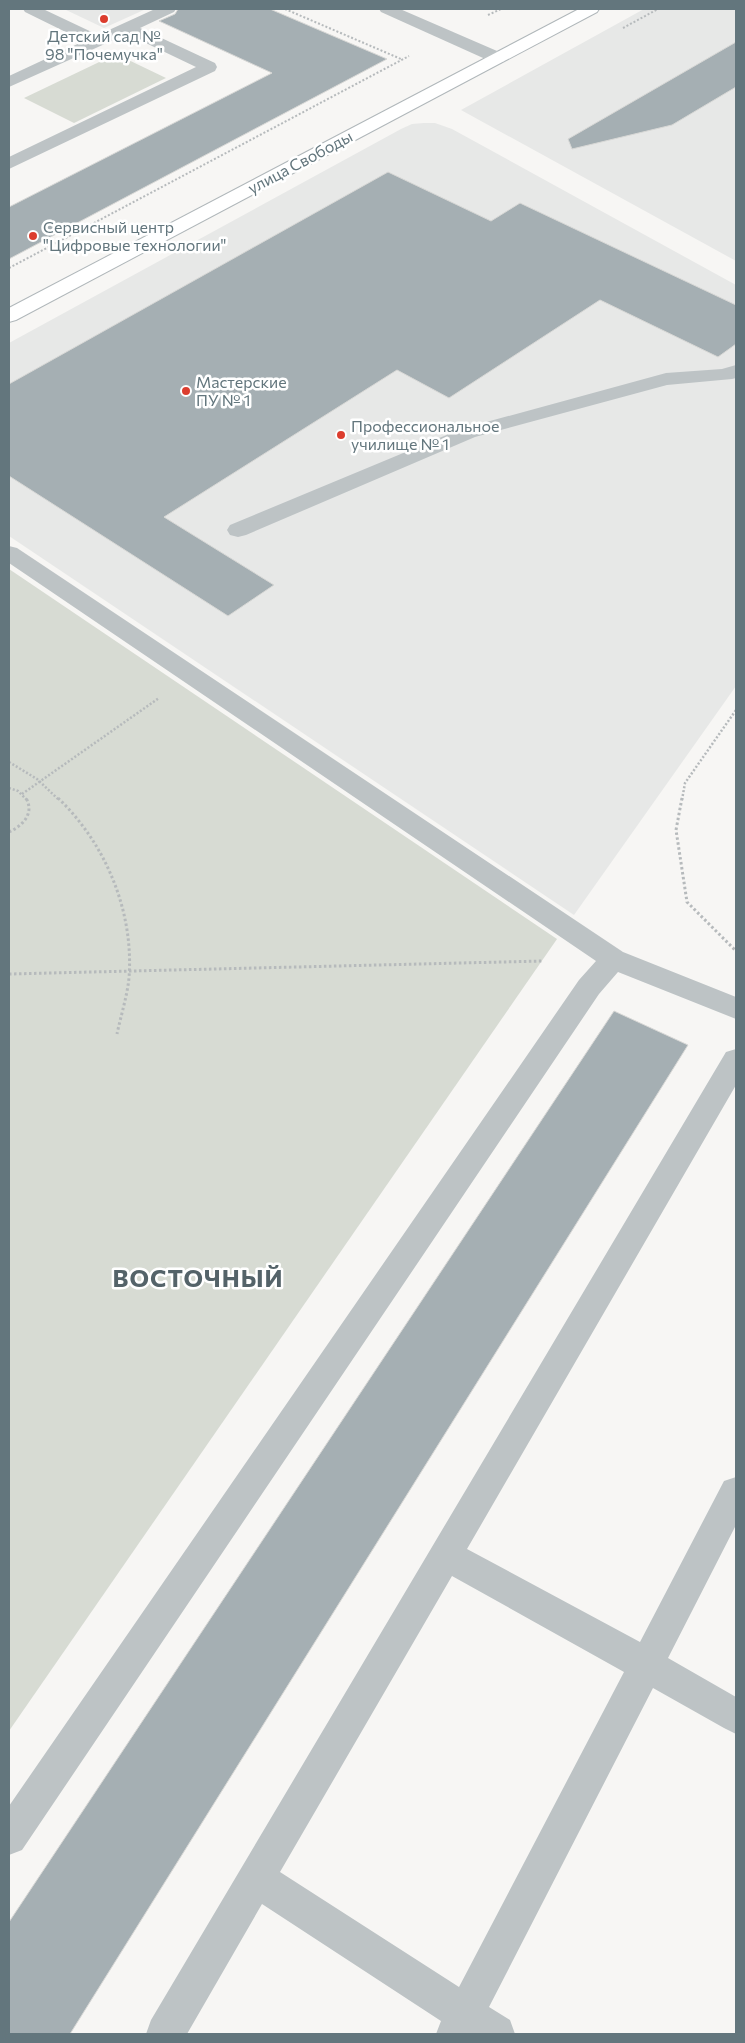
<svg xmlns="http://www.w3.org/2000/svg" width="745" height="2043" font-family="Commissioner,sans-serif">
	<rect width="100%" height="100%" fill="#f7f6f4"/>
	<!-- built -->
	<g fill="#e7e8e7">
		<path d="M64,9H146L104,28Z"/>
		<path d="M644,9H736V261L461,110Z"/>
		<path d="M424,123H435L452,129L736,285V686L574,915L9,536V343L401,129L412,124Z"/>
	</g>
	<!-- green -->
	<g fill="#d7dbd3">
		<path d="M116,54L166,78L74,123L24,98Z"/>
		<path d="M9,569L557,939L9,1731Z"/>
	</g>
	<!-- building -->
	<g fill="#a5afb3" stroke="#d8d8d6">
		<path d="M178,9H270L387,59L9,259V207L272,73L159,21L175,14Z"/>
		<path d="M736,42V87L672,125L572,149L568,139Z"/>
		<path d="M388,172L491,221L520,203L736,305V344L718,357L600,300L449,398L397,370L164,517L274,585L228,616L9,476V384Z"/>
		<path d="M614,1011L688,1045L70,2034H9V1922Z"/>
	</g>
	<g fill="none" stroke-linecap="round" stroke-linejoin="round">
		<defs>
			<path id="secondary" d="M579,9H599L597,12L16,320L9,322V308Z"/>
		</defs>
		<!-- secondary casing -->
		<use href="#secondary" stroke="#b0b7ba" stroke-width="2"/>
		<!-- path-far2 -->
		<g stroke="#b6babc" stroke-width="2" stroke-dasharray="2 2" stroke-linecap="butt">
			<path d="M285,9L401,59"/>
			<path d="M488,15L501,9"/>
			<path d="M623,28L658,9"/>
			<path d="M9,268L409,56"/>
		</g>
		<!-- path-far1 -->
		<g stroke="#b6babc" stroke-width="2.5" stroke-dasharray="2 2" stroke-linecap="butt">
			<path d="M9,762L37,779L59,800"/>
			<path d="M9,788L18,791L27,800"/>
			<path d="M22,794L159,698"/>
			<path d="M682,800L685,783L736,710"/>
		</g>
		<!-- path -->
		<g stroke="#b6babc" stroke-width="3" stroke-dasharray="2.5 2.5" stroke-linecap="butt">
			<path d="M58,798C106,844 134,912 129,978C127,997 121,1015 117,1034"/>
			<path d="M682,798L676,830L687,902L736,951"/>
			<path d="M9,832C22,826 35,814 26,798"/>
			<path d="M9,974L543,961"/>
		</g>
		<!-- service -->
		<g fill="#bdc3c5" fill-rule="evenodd">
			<path d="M23,9H43L98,35L155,9H176L174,12L140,28L215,63L217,67L215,71L9,169V157L196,67L127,34L9,87V76L84,41L25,12Z"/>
			<path d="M736,365V378L732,379L667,385L475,437L246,535L238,537L230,535L227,530L230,525L461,429L666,373L722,369Z"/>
			<path d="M9,546L17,548L623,952L736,997V1019L618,972L599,994L22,1850L9,1855V1806L579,980L596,961L9,563Z"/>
			<path d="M736,1049V1085L467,1549L640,1642L724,1481L736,1477V1525L668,1658L736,1697V1734L724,1728L653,1688L489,2007L510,2020L515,2034H436L441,2021L262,1904L187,2034H146L151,2020L726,1052ZM452,1576L624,1672L459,1987L280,1872Z"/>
		</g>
		<!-- minor -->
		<path fill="#bdc3c5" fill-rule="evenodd" d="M379,9H400L504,54L506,58L504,62H492L381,12Z"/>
		<!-- secondary -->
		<use href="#secondary" fill="#fff" fill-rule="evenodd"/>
	</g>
	<!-- markers -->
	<g fill="#dc3d2e" stroke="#fff" stroke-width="2">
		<circle cx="104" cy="19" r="5"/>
		<circle cx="33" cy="236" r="5"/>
		<circle cx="186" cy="391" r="5"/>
		<circle cx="341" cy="435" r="5"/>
	</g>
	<g text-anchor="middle" stroke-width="5" stroke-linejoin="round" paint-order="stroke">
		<!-- far-poi labels -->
		<g font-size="16" fill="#63767d" stroke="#fff" text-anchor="start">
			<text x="104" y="42" text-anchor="middle">Детский сад №<tspan x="104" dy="18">98 "Почемучка"</tspan></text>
			<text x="43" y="233">Сервисный центр<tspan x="43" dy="18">"Цифровые технологии"</tspan></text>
			<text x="196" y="388">Мастерские<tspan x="196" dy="18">ПУ № 1</tspan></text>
			<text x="351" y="432">Профессиональное<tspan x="351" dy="18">училище № 1</tspan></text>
		</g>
		<!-- far-street labels -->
		<g font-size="16" fill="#63767d" stroke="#fff">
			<text transform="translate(300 162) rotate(-28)" y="6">улица Свободы</text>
		</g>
		<!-- district labels -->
		<g font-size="24" font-weight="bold" letter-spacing="1" fill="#546369" stroke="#fff">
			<text x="198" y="1287">ВОСТОЧНЫЙ</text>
		</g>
	</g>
	<!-- border -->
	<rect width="745" height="2043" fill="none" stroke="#63767d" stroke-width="20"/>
</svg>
